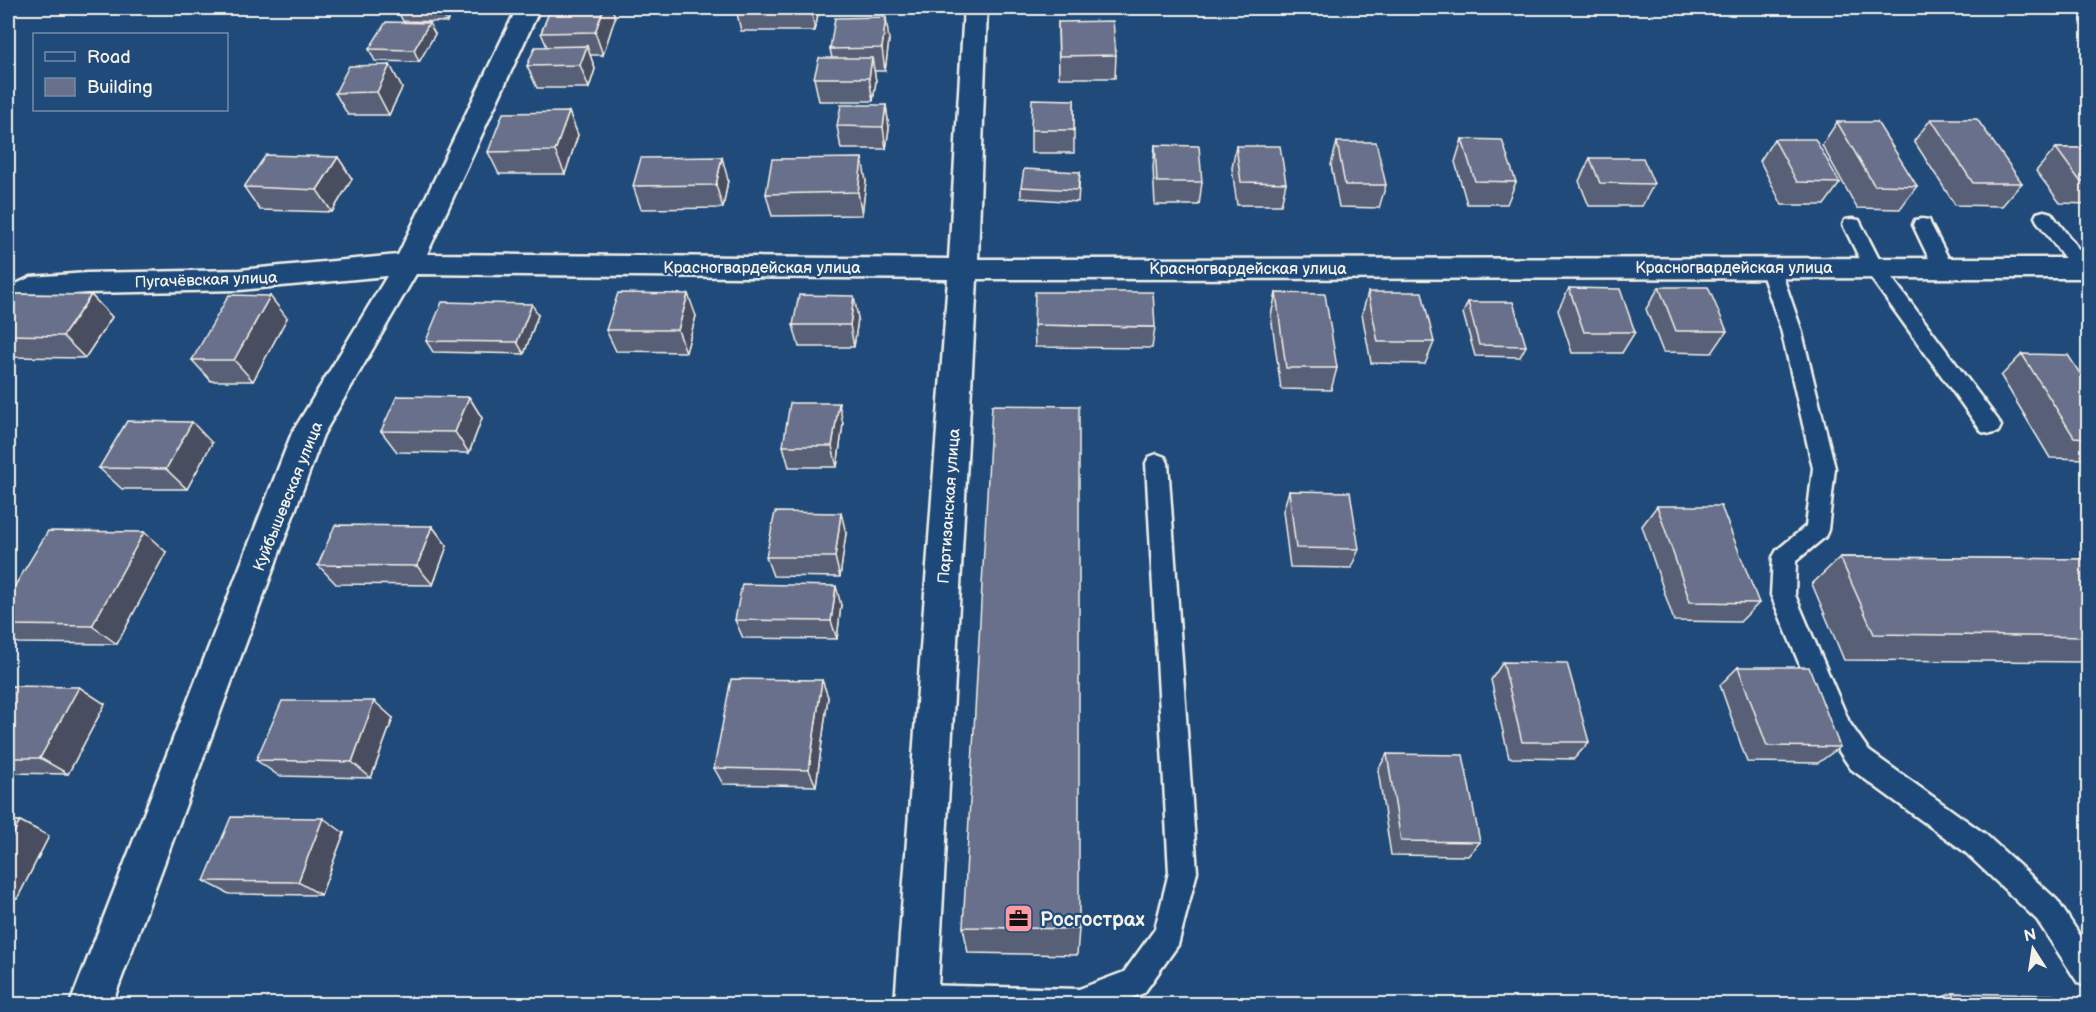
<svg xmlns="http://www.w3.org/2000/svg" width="2096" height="1012" font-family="'Balsamiq Sans',sans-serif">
	<rect width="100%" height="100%" fill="#1f4a7a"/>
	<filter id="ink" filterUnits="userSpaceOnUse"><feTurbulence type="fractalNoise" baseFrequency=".0167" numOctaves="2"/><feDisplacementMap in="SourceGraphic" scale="12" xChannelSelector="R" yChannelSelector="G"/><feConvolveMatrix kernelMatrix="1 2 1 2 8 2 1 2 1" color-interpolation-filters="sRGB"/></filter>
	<g filter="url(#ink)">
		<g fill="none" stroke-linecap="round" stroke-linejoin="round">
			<defs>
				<g id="service">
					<path d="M2044,211L2051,213L2088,262V272L2082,274L2075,272L2037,221L2035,217L2037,213Z"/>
					<path d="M1852,219L1859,220L1881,263L1998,420L2001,426L1998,432L1990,434L1982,432L1866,271L1843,225L1845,220Z"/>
					<path d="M1922,219L1929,220L1931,225L1954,269L1951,274L1944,276L1937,274L1934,269L1913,225L1915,220Z"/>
					<path d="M1770,261L1777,263L1780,268L1801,329L1835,468L1828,530L1825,537L1796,561L1795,595L1849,722L1869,751L1985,834L2057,900L2088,948V987L2078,983L2037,920L1965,852L1851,769L1830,738L1771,595L1773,557L1777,550L1806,526L1813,468L1781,329L1760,268L1763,263Z"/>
					<path d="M1157,454L1165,457L1168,463L1197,872L1178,945L1144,993L1116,1004H904L902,1000L907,990L917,985L1079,989L1124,972L1155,929L1169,872L1146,463L1149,457Z"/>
				</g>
				<path id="minor" d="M517,8H540L427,254L949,259L964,8H987L978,259L2088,258V278L977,279L937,1004H895L948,279L416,274L323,435L112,1004H70L292,433L387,276L240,290L87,293L37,297L18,308L8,311V288L31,277L87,273L240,270L398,255Z"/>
			</defs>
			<!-- service casing -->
			<use href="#service" stroke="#f4f1e8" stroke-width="5"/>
			<!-- minor casing -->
			<use href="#minor" stroke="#f4f1e8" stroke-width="5"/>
			<!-- service -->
			<use href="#service" fill="#1f4a7a" fill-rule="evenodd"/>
			<!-- minor -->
			<use href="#minor" fill="#1f4a7a" fill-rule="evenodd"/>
		</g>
		<!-- wall -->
		<g fill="#596078" stroke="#f4f1e8" stroke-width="1.5">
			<path d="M396,8H455L447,22L403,21Z"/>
			<path d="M551,8H612L615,18L603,55H590L595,69L589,88H537L527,66L547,47L541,33Z"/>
			<path d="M819,8L815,31H741L736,9Z"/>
			<path d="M1058,22L1116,55L1115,78H1059Z"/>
			<path d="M435,34L419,62L375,61L369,49Z"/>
			<path d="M889,40L885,71H874L876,81L873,101H819L814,78L832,58L830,49Z"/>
			<path d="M390,65L402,88L389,115H348L335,93Z"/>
			<path d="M1074,100V153H1031V130Z"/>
			<path d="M886,105L889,128L886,149H841L837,126Z"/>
			<path d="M569,112L578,135L565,174H499L488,152Z"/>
			<path d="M1931,119L2022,183L2002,206L1955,205L1914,141Z"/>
			<path d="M1837,122L1917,186L1900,209L1857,208L1822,145Z"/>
			<path d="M1462,139L1516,182L1507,204H1467L1455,162Z"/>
			<path d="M1774,139L1840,183L1824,205H1782L1760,161Z"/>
			<path d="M1337,142L1386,185L1379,208L1339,207L1331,165Z"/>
			<path d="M1155,145L1202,182L1199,205H1155L1153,168Z"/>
			<path d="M1236,146L1286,183L1281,205H1237L1232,168Z"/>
			<path d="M2056,148H2088V204L2060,203L2036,171Z"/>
			<path d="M338,157L352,179L332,212L260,210L244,187Z"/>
			<path d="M1590,158L1654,184L1642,206H1589L1579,181Z"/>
			<path d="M1080,172L1078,202L1021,198V187Z"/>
			<path d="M728,180L723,208L641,209L633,186Z"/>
			<path d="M866,181L862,215L772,216L766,194Z"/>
			<path d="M1659,287L1727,331L1712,353L1663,352L1646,309Z"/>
			<path d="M1569,288L1635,332L1622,353H1572L1558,310Z"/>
			<path d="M1368,292L1434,342L1425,364L1371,363L1362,314Z"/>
			<path d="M1276,293L1337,368L1331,390L1281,389L1271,315Z"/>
			<path d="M8,294L91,295L112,317L85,358L8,357Z"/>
			<path d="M1468,302L1526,346L1520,357L1475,356L1463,313Z"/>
			<path d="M538,315L524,354L433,352L426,341Z"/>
			<path d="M696,316L686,352L616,351L606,330Z"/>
			<path d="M287,318L253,381H211L192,360Z"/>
			<path d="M858,318L854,347H799L793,325Z"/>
			<path d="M1034,325L1155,327L1152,348L1035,347Z"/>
			<path d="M2022,354L2088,386V459L2050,458L2001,376Z"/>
			<path d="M469,397L482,418L469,453L397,452L381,431Z"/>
			<path d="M843,424L837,467H789L783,446Z"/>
			<path d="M212,443L187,489H122L99,468Z"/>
			<path d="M1289,491L1359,549L1351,568L1290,567L1283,511Z"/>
			<path d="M1657,506L1759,603L1740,622L1674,621L1642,526Z"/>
			<path d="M432,526L447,546L433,585L336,584L318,565Z"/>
			<path d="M846,533L840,577L773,576L766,557Z"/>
			<path d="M166,552L117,644L18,643L8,636V597Z"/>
			<path d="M1840,557L2088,559V662L1844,660L1812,584Z"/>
			<path d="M841,605L837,639L743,638L735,620Z"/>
			<path d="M1503,662L1589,742L1574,759L1509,758L1491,680Z"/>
			<path d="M1738,667L1840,747L1818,763L1747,762L1720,685Z"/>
			<path d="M822,680L828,697L816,786L723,784L714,768Z"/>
			<path d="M8,691L105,704L68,774L8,773Z"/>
			<path d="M393,718L371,778L279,776L256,760Z"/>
			<path d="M1387,754L1480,842L1468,856L1391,855L1378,770Z"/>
			<path d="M8,821H20L49,836L17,899H8Z"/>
			<path d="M344,833L321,895L229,894L204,881Z"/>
			<path d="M963,927L1079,929L1077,955L968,953Z"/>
			<path d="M1953,993L2057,1005H1921Z"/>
		</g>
		<!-- shaded-wall -->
		<g fill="#494e61" stroke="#f4f1e8" stroke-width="1.5">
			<path d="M440,8H455L447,22Z"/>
			<path d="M604,8H612L615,18L603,55L595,32Z"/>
			<path d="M811,8H819L815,31Z"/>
			<path d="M886,17L889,40L885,71L882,48Z"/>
			<path d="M429,23L435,34L419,62L414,50Z"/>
			<path d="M587,46L595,69L589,88L580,65Z"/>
			<path d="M872,58L876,81L873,101L869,78Z"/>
			<path d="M390,65L402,88L389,115L377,92Z"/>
			<path d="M886,105L889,128L886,149L883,127Z"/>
			<path d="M569,112L578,135L565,174L555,151Z"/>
			<path d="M338,157L352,179L332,212L317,190Z"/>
			<path d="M722,157L728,180L723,208L716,185Z"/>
			<path d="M862,158L866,181L862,215L858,192Z"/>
			<path d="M688,294L696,316L686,352L678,330Z"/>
			<path d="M91,295L112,317L85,358L63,336Z"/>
			<path d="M270,296L287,318L253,381L234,360Z"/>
			<path d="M854,296L858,318L854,347L850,325Z"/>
			<path d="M532,304L538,315L524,354L517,342Z"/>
			<path d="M469,397L482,418L469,453L455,432Z"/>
			<path d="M839,403L843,424L837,467L832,446Z"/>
			<path d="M192,422L212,443L187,489L166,469Z"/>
			<path d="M841,513L846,533L840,577L835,557Z"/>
			<path d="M432,526L447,546L433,585L417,566Z"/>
			<path d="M144,532L166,552L117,644L92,626Z"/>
			<path d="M836,586L841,605L837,639L831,621Z"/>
			<path d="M822,680L828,697L816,786L809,770Z"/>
			<path d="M79,687L105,704L68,774L40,758Z"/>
			<path d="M374,701L393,718L371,778L352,762Z"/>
			<path d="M323,818L344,833L321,895L298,882Z"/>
			<path d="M20,821L49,836L17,899L8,895V844Z"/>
		</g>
		<!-- building -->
		<g fill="#68708b" stroke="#f4f1e8" stroke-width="1.5">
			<path d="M551,8H604L595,32L541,33Z"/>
			<path d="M736,8H811L736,9Z"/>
			<path d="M886,17L882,48L830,49L835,18Z"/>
			<path d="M1113,21L1116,55L1059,56L1058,22Z"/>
			<path d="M386,22L429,23L414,50L369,49Z"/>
			<path d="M587,46L580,65L527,66L535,47Z"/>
			<path d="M819,58H872L869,78H814Z"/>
			<path d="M390,65L377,92L335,93L349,66Z"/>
			<path d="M1032,99L1074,100V130H1031Z"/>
			<path d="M841,105H886L883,127L837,126Z"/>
			<path d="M569,112L555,151L488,152L503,113Z"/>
			<path d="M1931,119H1977L2022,183H1973Z"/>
			<path d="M1837,122H1877L1917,186L1874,185Z"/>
			<path d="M1462,139L1502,140L1516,182L1475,181Z"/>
			<path d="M1774,139H1815L1840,183L1797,182Z"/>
			<path d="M1337,142H1376L1386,185H1345Z"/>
			<path d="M1155,145L1199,146L1202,182H1157Z"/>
			<path d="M1236,146H1280L1286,183L1241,182Z"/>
			<path d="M2056,148H2088V181H2080Z"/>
			<path d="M266,155L338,157L317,190L244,187Z"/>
			<path d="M722,157L716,185L633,186L641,158Z"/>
			<path d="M862,158L858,192L766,194L772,159Z"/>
			<path d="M1590,158H1643L1654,184L1600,183Z"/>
			<path d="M1024,169L1080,172L1078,190L1021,187Z"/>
			<path d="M1659,287H1708L1727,331H1676Z"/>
			<path d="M1569,288L1620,289L1635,332H1584Z"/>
			<path d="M1035,292H1153L1155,327L1034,325Z"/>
			<path d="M1368,292H1422L1434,342H1378Z"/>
			<path d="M618,293L688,294L678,330H606Z"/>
			<path d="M1276,293L1325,294L1337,368H1286Z"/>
			<path d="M8,294L91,295L63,336L8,335Z"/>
			<path d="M229,295L270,296L234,360H192Z"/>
			<path d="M799,295L854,296L850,325H793Z"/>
			<path d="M442,302L532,304L517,342L426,341Z"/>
			<path d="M1468,302H1513L1526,346L1479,345Z"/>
			<path d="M2022,354L2068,355L2088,386V438L2074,437Z"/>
			<path d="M397,396L469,397L455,432L381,431Z"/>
			<path d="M790,403H839L832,446H783Z"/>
			<path d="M992,405L1079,406V929L963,927Z"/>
			<path d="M127,421L192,422L166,469L99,468Z"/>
			<path d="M1289,491L1350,492L1359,549L1296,548Z"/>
			<path d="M1657,506H1721L1759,603L1690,602Z"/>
			<path d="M775,512L841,513L835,557H766Z"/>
			<path d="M335,525L432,526L417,566L318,565Z"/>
			<path d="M48,531L144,532L92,626L8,625V597Z"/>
			<path d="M1840,557L2088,559V637L1874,634Z"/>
			<path d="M742,584L836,586L831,621L735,620Z"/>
			<path d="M1503,662L1567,663L1589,742H1522Z"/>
			<path d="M1738,667H1809L1840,747L1767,746Z"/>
			<path d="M731,679L822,680L809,770L714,768Z"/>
			<path d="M10,686L79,687L40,758H8V691Z"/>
			<path d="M282,701H374L352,762L256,760Z"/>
			<path d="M1387,754L1463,755L1480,842L1401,841Z"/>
			<path d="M231,817L323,818L298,882L204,881Z"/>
			<path d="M8,821H20L8,844Z"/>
			<path d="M1953,993L2053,995L2057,1005H1958Z"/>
		</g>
	</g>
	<!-- icons -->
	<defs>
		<symbol id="office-square" viewBox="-11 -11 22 22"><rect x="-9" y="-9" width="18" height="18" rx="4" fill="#ff9aa2" stroke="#1f4a7a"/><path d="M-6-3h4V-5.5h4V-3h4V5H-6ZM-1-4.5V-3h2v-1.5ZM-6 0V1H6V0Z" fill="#111"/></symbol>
	</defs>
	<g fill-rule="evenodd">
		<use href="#office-square" x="1002" y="902" width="33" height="33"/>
	</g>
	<g text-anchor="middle" stroke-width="4.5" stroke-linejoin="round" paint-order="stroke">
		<!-- street labels -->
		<g font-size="16" fill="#f4f1e8" stroke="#1f4a7a">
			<text x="762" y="273">Красногвардейская улица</text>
			<text x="1734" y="273">Красногвардейская улица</text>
			<text x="1248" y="274">Красногвардейская улица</text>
			<text transform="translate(206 279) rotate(-2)" y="6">Пугачёвская улица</text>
			<text transform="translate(287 496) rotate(-68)" y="6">Куйбышевская улица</text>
			<text transform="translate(948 506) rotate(-86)" y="6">Партизанская улица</text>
		</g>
		<!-- near-poi labels -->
		<g font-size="20" font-weight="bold" fill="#f4f1e8" stroke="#1f4a7a" text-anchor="start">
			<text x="1040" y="926">Росгострах</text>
		</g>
	</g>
	<!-- margin -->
	<rect width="2096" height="1012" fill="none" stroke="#1f4a7a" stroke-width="30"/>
	<rect x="15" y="15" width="2066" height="982" fill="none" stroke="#f4f1e8" stroke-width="2" filter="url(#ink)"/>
	<!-- legend -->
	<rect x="33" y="33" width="195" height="78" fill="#1f4a7a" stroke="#748da6" stroke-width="1.5"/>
	<rect x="45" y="52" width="30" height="9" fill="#1f4a7a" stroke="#748da6" stroke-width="1.5"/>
	<text x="87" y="63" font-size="18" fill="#f4f1e8">Road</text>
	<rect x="45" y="78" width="30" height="18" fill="#68708b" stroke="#748da6" stroke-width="1.5"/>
	<text x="87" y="93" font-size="18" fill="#f4f1e8">Building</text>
	<!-- north arrow -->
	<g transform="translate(2033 949) rotate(348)" stroke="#1f4a7a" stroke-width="4.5" paint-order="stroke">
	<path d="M0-4.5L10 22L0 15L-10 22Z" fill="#f4f1e8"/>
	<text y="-9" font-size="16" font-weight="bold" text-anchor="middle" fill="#f4f1e8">N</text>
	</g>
</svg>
